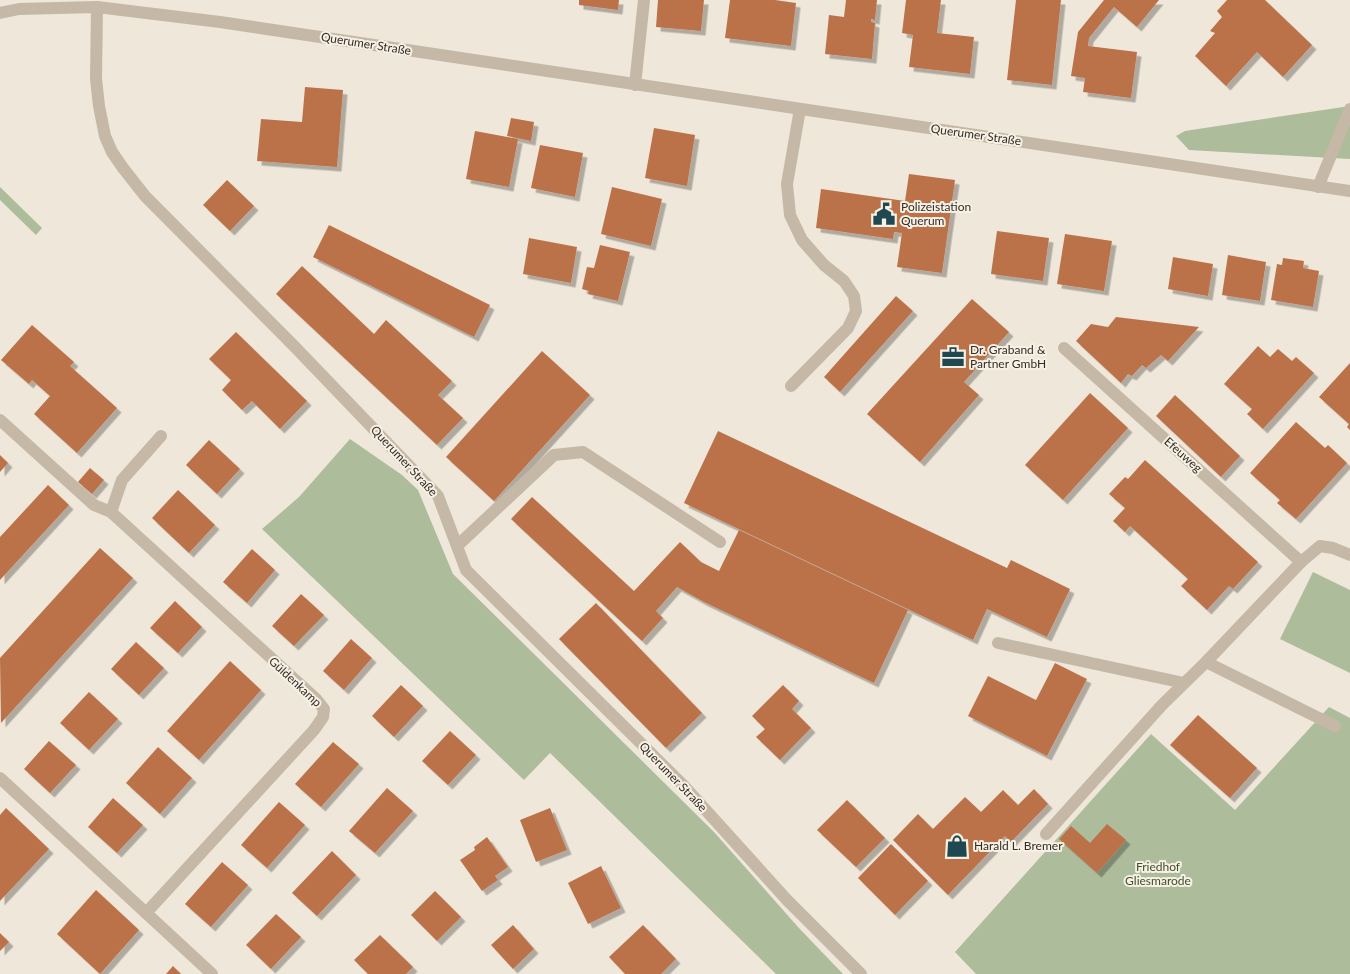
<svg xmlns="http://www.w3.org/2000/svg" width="1350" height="974" font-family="Lato,sans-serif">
	<defs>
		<filter id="shadow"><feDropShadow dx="4.5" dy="4.5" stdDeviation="0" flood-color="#0004"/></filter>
	</defs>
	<rect width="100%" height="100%" fill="#efe7d9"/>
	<!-- green -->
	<g fill="#adbc9b">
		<path d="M1350,106V159L1189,150L1176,136L1185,131Z"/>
		<path d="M0,187L42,228L36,235L0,200Z"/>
		<path d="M350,439L402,475L418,490L453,574L714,832L798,927L843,974H776L550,753L524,780L262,529L299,497Z"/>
		<path d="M1313,572L1350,590V673L1280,639Z"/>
		<path d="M1329,707L1350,718V974H976L955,952L1151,734L1235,810Z"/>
	</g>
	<!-- building -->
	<g fill="#bc724a" filter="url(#shadow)">
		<path d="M579,0H619L618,10L579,5Z"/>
		<path d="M658,0H704L701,31L656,27Z"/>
		<path d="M730,0H775L796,3L791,46L725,38Z"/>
		<path d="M846,0H877L875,20L871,19V22L875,23L872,59L825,54L829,15L844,17Z"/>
		<path d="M906,0H941L937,33L974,37L970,74L909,67L913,35L902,33Z"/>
		<path d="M1016,0H1061L1052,85L1007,80Z"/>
		<path d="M1104,0H1159L1137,27L1114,7L1089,38L1088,46L1137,52L1131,98L1083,92L1085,78L1071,76L1078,32Z"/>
		<path d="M1227,0H1265L1312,45L1283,77L1257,52L1226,86L1195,56L1215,33L1210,31L1222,17L1217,11Z"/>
		<path d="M305,87L343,90L337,167L257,161L261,119L302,122Z"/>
		<path d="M511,118L534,122L531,141L507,136Z"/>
		<path d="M654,128L695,135L687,186L645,178Z"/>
		<path d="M475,131L518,139L509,187L466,179Z"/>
		<path d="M540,145L583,153L575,197L531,188Z"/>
		<path d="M909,174L955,180L942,273L897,267L902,233L894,232L893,239L816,228L821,189L905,201Z"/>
		<path d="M227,180L254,206L230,231L203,205Z"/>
		<path d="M612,187L662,199L651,246L601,234Z"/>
		<path d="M329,225L490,305L474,337L313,257Z"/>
		<path d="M997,231L1049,238L1043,281L991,274Z"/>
		<path d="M1065,234L1112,241L1104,291L1057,284Z"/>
		<path d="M529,238L577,247L571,283L523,274Z"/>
		<path d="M600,245L630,252L618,301L588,294L589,291L582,289L587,267L594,268Z"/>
		<path d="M1228,255L1266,262L1260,301L1222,295Z"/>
		<path d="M1173,257L1213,264L1208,296L1168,289Z"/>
		<path d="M1283,258L1304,261L1303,268L1319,271L1313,307L1271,300L1277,264L1282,265Z"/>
		<path d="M302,266L374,334L386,320L452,381L438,395L463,418L437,445L276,294Z"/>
		<path d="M896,296L913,311L840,392L824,377Z"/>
		<path d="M972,299L1009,332L964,382L979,395L920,462L867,414Z"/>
		<path d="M1116,317L1199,327L1168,361L1161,355L1146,368L1142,365L1132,376L1128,374L1121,383L1076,341L1091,324L1108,327Z"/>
		<path d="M32,325L74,362L70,366L117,408L77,453L34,414L50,396L32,380L29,384L1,360Z"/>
		<path d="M236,332L307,401L280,429L252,401L242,410L222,390L231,380L209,359Z"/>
		<path d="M1258,346L1270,357L1278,349L1292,361L1296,357L1314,373L1263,429L1247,414L1252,409L1224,384Z"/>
		<path d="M542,351L590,395L494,501L446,457Z"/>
		<path d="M1350,363V430L1347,427L1349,424L1319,397Z"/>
		<path d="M1090,393L1128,428L1063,500L1025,465Z"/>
		<path d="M1175,395L1240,456L1221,477L1156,416Z"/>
		<path d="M1296,422L1325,448L1328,445L1347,463L1296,519L1277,503L1280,500L1250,473Z"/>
		<path d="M718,431L1007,568L1011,560L1070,589L1047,637L987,609L973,640L684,503Z"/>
		<path d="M209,440L240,469L217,494L186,465Z"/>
		<path d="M0,455L8,463L0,472Z"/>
		<path d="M1145,460L1258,562L1233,589L1229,586L1207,610L1181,586L1188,579L1130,526L1125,532L1113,521L1125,508L1109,494L1125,477L1128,479Z"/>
		<path d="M90,468L104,480L92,494L78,482Z"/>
		<path d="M48,485L69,505L0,580V537Z"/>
		<path d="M178,490L215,525L189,553L152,518Z"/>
		<path d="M532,497L634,591L680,542L701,562L719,571L739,530L908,610L874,683L704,602L677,587L656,611L663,618L642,641L511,519Z"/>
		<path d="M100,548L133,578L1,723L0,658Z"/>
		<path d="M252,549L275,570L247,603L223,582Z"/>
		<path d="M301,594L324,615L294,646L272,626Z"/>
		<path d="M175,601L202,627L178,653L150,628Z"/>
		<path d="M596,603L702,713L666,748L559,639Z"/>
		<path d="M351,639L372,658L344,690L323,671Z"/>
		<path d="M136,642L164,668L139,695L111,669Z"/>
		<path d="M230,661L261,690L199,760L167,731Z"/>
		<path d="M1055,663L1087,679L1047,756L968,716L988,676L1036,700Z"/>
		<path d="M401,685L423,706L394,737L372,716Z"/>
		<path d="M783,685L799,701L792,709L811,728L780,760L756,737L765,729L752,716Z"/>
		<path d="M89,692L118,719L89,750L60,723Z"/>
		<path d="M1198,715L1257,768L1230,798L1170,745Z"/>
		<path d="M450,731L476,755L448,785L422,761Z"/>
		<path d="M49,741L76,765L50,793L24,769Z"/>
		<path d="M333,742L359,764L321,807L295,784Z"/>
		<path d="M158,747L192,778L160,814L126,783Z"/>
		<path d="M387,788L413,811L375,853L349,831Z"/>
		<path d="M1034,789L1048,804L1011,842L1005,836L948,895L893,840L918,814L933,829L965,797L981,812L1003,790L1018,805Z"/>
		<path d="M113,798L143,825L117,853L88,827Z"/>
		<path d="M847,800L885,838L856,867L817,830Z"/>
		<path d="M279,802L305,825L267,868L241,845Z"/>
		<path d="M6,808L49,849L0,901V815Z"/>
		<path d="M550,808L567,850L536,862L520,820Z"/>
		<path d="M1107,824L1126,840L1097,873L1059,839L1071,826L1090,843Z"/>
		<path d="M487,837L508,867L495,876L498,880L482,891L460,860L475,850L474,847Z"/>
		<path d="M891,844L928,881L895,915L858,878Z"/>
		<path d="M332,851L356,875L317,916L292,893Z"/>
		<path d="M222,862L248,885L211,927L185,904Z"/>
		<path d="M601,866L621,908L588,924L568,883Z"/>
		<path d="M96,890L139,930L100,974L57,934Z"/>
		<path d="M435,891L461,917L437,941L411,915Z"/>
		<path d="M276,914L301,937L271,969L246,945Z"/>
		<path d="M513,925L534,949L513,969L491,945Z"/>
		<path d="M643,925L676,959L661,974H625L609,957Z"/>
		<path d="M0,933L9,942L0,951Z"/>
		<path d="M380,935L413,967L406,974H368L354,960Z"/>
		<path d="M173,966L181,974H166Z"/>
	</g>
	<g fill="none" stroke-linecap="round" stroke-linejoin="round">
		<!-- minor -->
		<g stroke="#c6b8a6" stroke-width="12">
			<path d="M97,7L96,79L99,106L105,136L112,152L123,168L145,196L294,346L438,496L466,570L684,786L787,900L861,974"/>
			<path d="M0,13L19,9L97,7L220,22L1350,191"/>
			<path d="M635,85L644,0"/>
			<path d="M1318,187L1350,109"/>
			<path d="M1064,348L1301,562"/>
			<path d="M791,386L848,328L856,311L854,296L844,281L824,265L802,240L790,215L787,184L800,109"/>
			<path d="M0,420L94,505L111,512L316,699L324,709L323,717L314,730L146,913"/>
			<path d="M111,512L122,480L161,436"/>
			<path d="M457,546L554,455L583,452L720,542"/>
			<path d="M998,643L1184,683"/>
			<path d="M1206,662L1335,726"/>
			<path d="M0,778L212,974"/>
			<path d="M1046,834L1162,705L1206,662L1301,562L1320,546L1333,548L1350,555"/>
		</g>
	</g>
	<!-- icons -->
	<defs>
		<symbol id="civic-bare" viewBox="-9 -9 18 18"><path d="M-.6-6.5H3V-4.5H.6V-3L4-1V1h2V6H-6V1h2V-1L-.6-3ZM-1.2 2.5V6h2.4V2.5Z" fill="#204850" stroke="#f7f1e5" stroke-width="2.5" paint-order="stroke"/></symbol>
		<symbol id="office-bare" viewBox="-9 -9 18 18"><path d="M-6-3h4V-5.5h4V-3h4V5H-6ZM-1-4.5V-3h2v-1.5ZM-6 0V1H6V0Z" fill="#204850" stroke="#f7f1e5" stroke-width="2.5" paint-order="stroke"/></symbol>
		<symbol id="shop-bare" viewBox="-9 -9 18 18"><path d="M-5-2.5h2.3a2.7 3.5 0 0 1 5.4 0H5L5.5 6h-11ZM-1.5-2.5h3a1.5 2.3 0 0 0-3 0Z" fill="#204850" stroke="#f7f1e5" stroke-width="2.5" paint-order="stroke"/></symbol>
	</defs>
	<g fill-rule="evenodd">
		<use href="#civic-bare" x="868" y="198" width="32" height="32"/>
		<use href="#office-bare" x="937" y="341" width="32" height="32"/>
		<use href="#shop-bare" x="941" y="830" width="32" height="32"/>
	</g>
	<g text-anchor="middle" stroke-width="4" stroke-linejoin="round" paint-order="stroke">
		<!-- street labels -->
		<g font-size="12" fill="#322c26" stroke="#f7f1e5">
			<text transform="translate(366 44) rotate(9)" y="4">Querumer Straße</text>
			<text transform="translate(976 135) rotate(8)" y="4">Querumer Straße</text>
			<text transform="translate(1183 455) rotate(42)" y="4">Efeuweg</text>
			<text transform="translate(404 461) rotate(47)" y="4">Querumer Straße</text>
			<text transform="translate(295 682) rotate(43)" y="4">Güldenkamp</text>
			<text transform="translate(673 777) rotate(46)" y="4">Querumer Straße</text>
		</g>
		<!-- poi labels -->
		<g font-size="12" fill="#322c26" stroke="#f7f1e5" text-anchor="start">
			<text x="901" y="211">Polizeistation<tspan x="901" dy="14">Querum</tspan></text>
			<text x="970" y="354">Dr. Graband &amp;<tspan x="970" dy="14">Partner GmbH</tspan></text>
			<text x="974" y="850">Harald L. Bremer</text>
		</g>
		<!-- park labels -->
		<g font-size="12" fill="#3e4f2c" stroke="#f7f1e5">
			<text x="1158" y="871">Friedhof<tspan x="1158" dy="14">Gliesmarode</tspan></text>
		</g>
	</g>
</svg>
